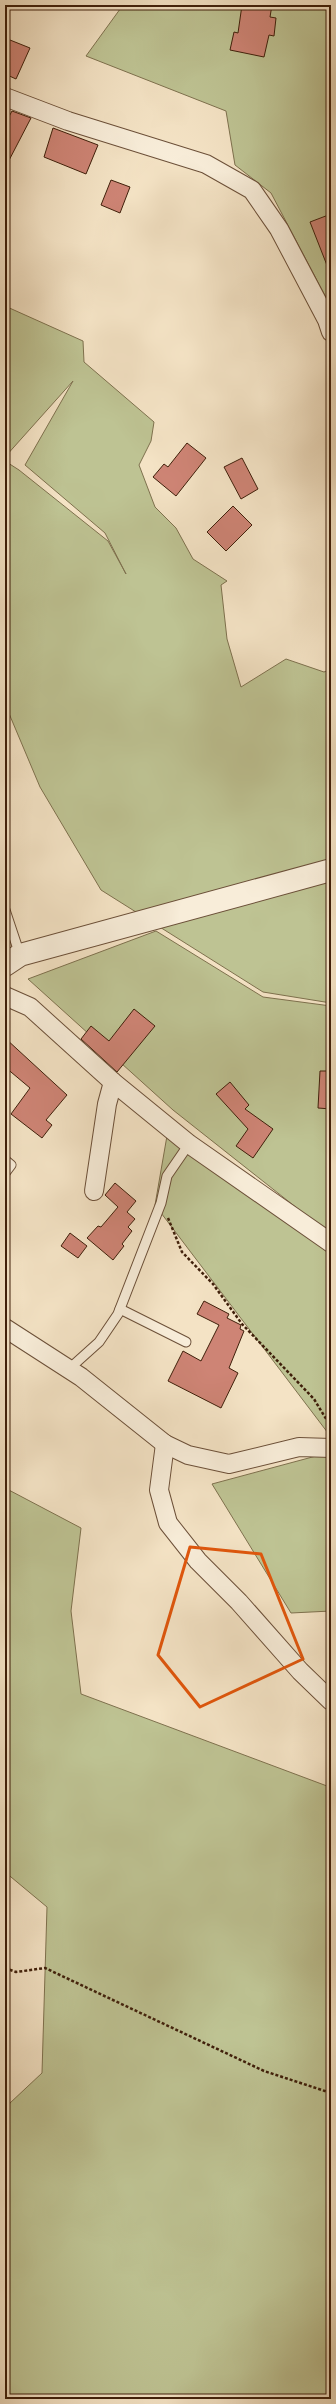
<svg xmlns="http://www.w3.org/2000/svg" width="336" height="2404" font-family="'IM FELL DW Pica',serif">
	<rect width="100%" height="100%" fill="#f4e3c5"/>
	<filter id="stains"><feTurbulence type="fractalNoise" baseFrequency=".005" numOctaves="4"/><feColorMatrix values="0 0 0 0 .2 0 0 0 0 .09 0 0 0 0 .02 0 0 0 .5 -.17"/></filter>
	<radialGradient id="worn" r=".72"><stop offset=".6" stop-color="#630" stop-opacity="0"/><stop offset="1" stop-color="#630" stop-opacity=".3"/></radialGradient>
	<!-- green -->
	<g fill="#bec393" stroke="#7e714e">
		<path d="M123,5H331V307L271,193L235,165L226,111L86,56Z"/>
		<path d="M5,306L83,341L84,362L154,422L151,441L139,465L155,507L176,528L193,559L227,581L221,585L227,639L241,687L286,659L324,672L331,669V1003L263,992L101,890L40,787L5,704V461L19,470L108,541L126,574L105,533L25,465L73,381L5,457Z"/>
		<path d="M156,931L263,997L331,1006V1235L173,1110L28,979Z"/>
		<path d="M168,1130L331,1243V1437L155,1205Z"/>
		<path d="M331,1452V1611L291,1613L212,1484Z"/>
		<path d="M5,1488L81,1528L71,1611L81,1694L327,1786L331,1780V2399H5V2112L10,2103L42,2073L47,1907L5,1872Z"/>
	</g>
	<!-- building -->
	<g fill="#ce8475" stroke="#3f1f0a">
		<path d="M242,5H272L270,17L276,18L274,36L269,35L264,57L230,50L234,32L238,33Z"/>
		<path d="M5,38L30,48L16,79L5,74Z"/>
		<path d="M12,111L31,118L5,168V124Z"/>
		<path d="M53,128L98,145L86,174L44,157Z"/>
		<path d="M111,180L130,187L120,213L101,205Z"/>
		<path d="M331,214V272L330,273L310,222Z"/>
		<path d="M187,443L206,458L176,496L153,477L164,464L168,467Z"/>
		<path d="M242,458L258,489L241,499L224,467Z"/>
		<path d="M233,506L252,525L226,551L207,532Z"/>
		<path d="M134,1009L155,1026L117,1072L81,1039L91,1026L109,1041Z"/>
		<path d="M5,1038L67,1095L46,1120L52,1125L42,1138L11,1114L30,1088L5,1067Z"/>
		<path d="M320,1071H331V1109L318,1108Z"/>
		<path d="M230,1082L249,1105L245,1109L273,1129L253,1158L236,1146L248,1129L216,1094Z"/>
		<path d="M115,1183L136,1201L127,1212L135,1219L128,1227L132,1231L122,1244L124,1246L113,1260L87,1238L98,1226L101,1227L118,1207L105,1195Z"/>
		<path d="M70,1233L87,1246L78,1258L61,1246Z"/>
		<path d="M204,1301L229,1314L227,1318L241,1325L240,1329L244,1331L229,1368L238,1373L221,1408L168,1381L183,1351L201,1361L219,1325L197,1314Z"/>
	</g>
	<g fill="none" stroke-linecap="round" stroke-linejoin="round">
		<defs>
			<g id="service">
				<path d="M5,910L20,955"/>
				<path d="M5,1160L11,1165L5,1173"/>
				<path d="M120,1309L186,1342"/>
				<path d="M69,1369L99,1342L118,1314L161,1203L167,1176L189,1144"/>
			</g>
			<g id="minor">
				<path d="M5,97L68,121L206,164L252,190L279,229L327,320L331,332"/>
				<path d="M5,996L30,1007L113,1082L189,1144L331,1243"/>
				<path d="M94,1191L107,1104L113,1082"/>
				<path d="M5,1328L81,1377L165,1444L188,1455L229,1464L299,1447L331,1448"/>
				<path d="M165,1444L159,1490L168,1523L198,1561L239,1602L300,1671L331,1701"/>
			</g>
			<path id="tertiary" d="M5,965L20,955L331,870"/>
		</defs>
		<!-- service casing -->
		<use href="#service" stroke="#6c5039" stroke-width="11"/>
		<!-- minor casing -->
		<use href="#minor" stroke="#6c5039" stroke-width="20"/>
		<!-- tertiary casing -->
		<use href="#tertiary" stroke="#6c5039" stroke-width="24"/>
		<!-- path -->
		<g stroke="#3f1f0a" stroke-width="2.5" stroke-dasharray="3 2" stroke-linecap="butt">
			<path d="M168,1218L182,1252L213,1284L242,1324L314,1399L331,1427"/>
			<path d="M5,1968L16,1972L45,1968L264,2071L331,2093"/>
		</g>
		<!-- service -->
		<use href="#service" stroke="#f8edd9" stroke-width="9"/>
		<!-- minor -->
		<use href="#minor" stroke="#f8edd9" stroke-width="18"/>
		<!-- tertiary -->
		<use href="#tertiary" stroke="#f8edd9" stroke-width="22"/>
	</g>
	<!-- marked area -->
	<path fill="none" stroke="#e0560c" stroke-width="3" stroke-linejoin="round" d="M190,1547L261,1554L303,1659L200,1707L158,1655Z"/>
	<!-- margin -->
	<rect width="336" height="2404" fill="none" stroke="#f4e3c5" stroke-width="20"/>
	<rect x="6" y="6" width="324" height="2392" fill="none" stroke="#3f1f0a" stroke-width="2"/>
	<rect x="10" y="10" width="316" height="2384" fill="none" stroke="#3f1f0a"/>
	<rect width="100%" height="100%" filter="url(#stains)"/>
	<rect width="100%" height="100%" fill="url(#worn)"/>
</svg>
